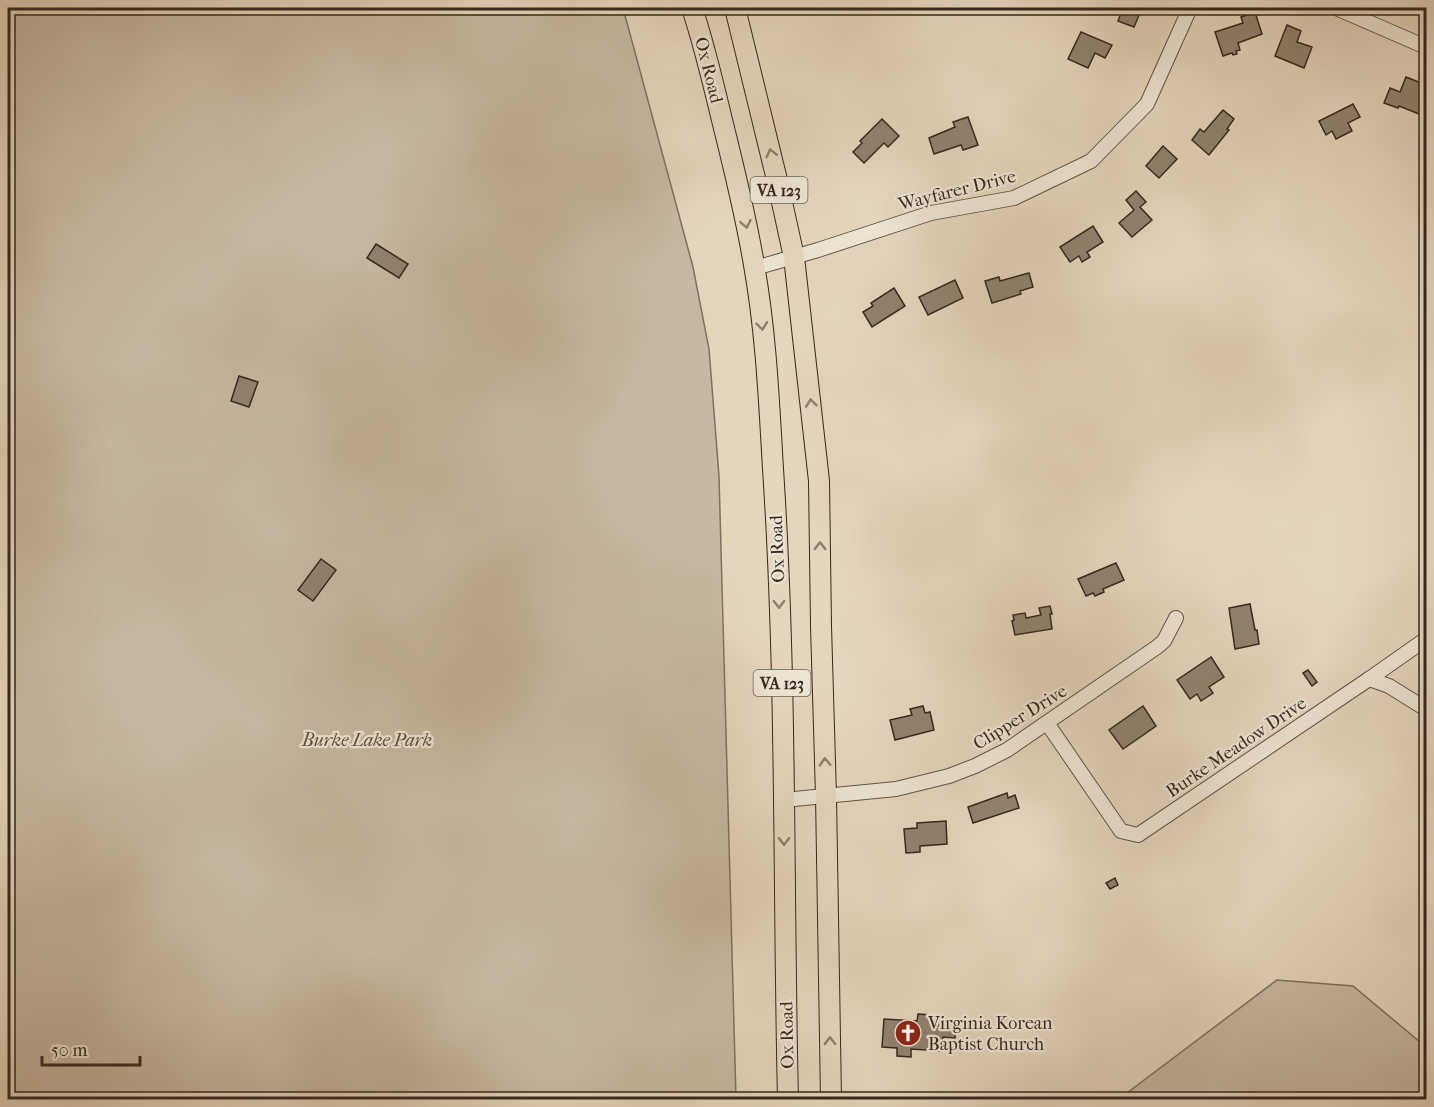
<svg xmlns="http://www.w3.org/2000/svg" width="1434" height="1107" font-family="'IM FELL French Canon',serif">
	<rect width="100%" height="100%" fill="#e4d5bd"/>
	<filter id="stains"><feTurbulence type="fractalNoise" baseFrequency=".00333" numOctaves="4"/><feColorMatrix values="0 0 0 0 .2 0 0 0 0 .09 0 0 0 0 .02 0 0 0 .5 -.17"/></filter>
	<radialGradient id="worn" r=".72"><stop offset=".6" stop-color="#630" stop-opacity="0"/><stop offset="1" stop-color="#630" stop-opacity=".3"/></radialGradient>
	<!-- green -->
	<g fill="#c6b8a2" stroke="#7e7060" stroke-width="1.5">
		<path d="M8,8H623L693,267L709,349L719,476L736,1099H8Z"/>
		<path d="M1277,980L1353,986L1426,1047V1099H1119Z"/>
	</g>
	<!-- building -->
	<g fill="#908270" stroke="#35281d" stroke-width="1.5">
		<path d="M1123,8H1142L1134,27L1118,21Z"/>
		<path d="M1255,12L1262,34L1238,43L1240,50L1236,51L1237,54L1233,55L1232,53L1223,56L1215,32L1243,23L1241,17Z"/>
		<path d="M1287,25L1301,31L1297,42L1312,47L1304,68L1275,56Z"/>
		<path d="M1081,32L1112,45L1105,58L1095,53L1088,68L1068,59Z"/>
		<path d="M1406,77L1426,85L1422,100L1426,102V108L1424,116L1399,106L1398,108L1384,103L1390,88L1400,92Z"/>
		<path d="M1353,104L1360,117L1348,123L1352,131L1336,139L1332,131L1326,135L1319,121Z"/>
		<path d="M1223,110L1234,119L1227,129L1229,130L1209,155L1192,140L1200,129L1204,132Z"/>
		<path d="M968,117L978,145L963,150L961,145L934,154L929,138L955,127L953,122Z"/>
		<path d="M882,119L899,136L888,147L884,143L864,163L853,152L862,143L860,141Z"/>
		<path d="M1163,146L1177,159L1159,178L1146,166Z"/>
		<path d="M1136,191L1146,202L1140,207L1152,220L1132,237L1119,223L1134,210L1126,200Z"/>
		<path d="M1093,226L1103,242L1087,252L1090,257L1082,262L1079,256L1070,262L1060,247Z"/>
		<path d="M376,244L408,264L399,278L367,258Z"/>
		<path d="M1029,273L1033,287L1020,291L1021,294L992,303L985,281L999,277L1000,281Z"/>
		<path d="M955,280L963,298L928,315L919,297Z"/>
		<path d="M894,288L905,306L872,327L863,312L873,306L871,303Z"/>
		<path d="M239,376L258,382L249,407L231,401Z"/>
		<path d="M321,559L336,570L313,601L298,590Z"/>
		<path d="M1116,563L1124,580L1103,589L1104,592L1095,596L1093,593L1086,596L1078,579Z"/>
		<path d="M1250,604L1255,630H1257L1259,644L1235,649L1229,608Z"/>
		<path d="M1050,606L1052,614H1050L1052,629L1015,635L1012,621L1014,620L1013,615L1025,613L1026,618L1041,615L1039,608Z"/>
		<path d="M1211,657L1224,677L1209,687L1213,693L1201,701L1197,694L1190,699L1177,680Z"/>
		<path d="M1308,670L1317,682L1312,686L1303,673Z"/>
		<path d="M923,706L925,713L930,712L934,730L895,740L890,720L912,715L910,709Z"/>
		<path d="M1143,706L1156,726L1123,749L1109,730Z"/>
		<path d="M1007,793L1008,798L1015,795L1019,808L973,823L968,807Z"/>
		<path d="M946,821L947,844L920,846V852L906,853L904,829L917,828V823Z"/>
		<path d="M1115,878L1118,885L1110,889L1106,883Z"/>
		<path d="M918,1014L944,1016V1027L956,1028L955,1038L943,1037L942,1051L911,1049V1057L897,1056V1048L882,1047L884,1019L917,1021Z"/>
	</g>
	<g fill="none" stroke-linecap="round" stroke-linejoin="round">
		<defs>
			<g id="minor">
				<path d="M1336,8L1426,47"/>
				<path d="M755,268L818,250L931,213L1014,198L1091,161L1147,104L1190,8"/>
				<path d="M1369,679L1426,639"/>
				<path d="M1047,723L1121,831L1138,835L1369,679L1389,686L1426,709"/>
				<path d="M784,800L896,789L949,776L975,766L1007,750L1157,647L1164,641L1176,618"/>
			</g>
			<g id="highway">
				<path d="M692,8C704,44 713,82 722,120C734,168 746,216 754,265C766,332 769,401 773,469C787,679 783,890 788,1100"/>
				<path d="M735,8L778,184L794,257L819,481L821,626L826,796L831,1100"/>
			</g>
		</defs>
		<!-- minor casing -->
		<use href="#minor" stroke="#615345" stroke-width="16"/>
		<!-- highway casing -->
		<use href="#highway" stroke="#35281d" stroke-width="22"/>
		<!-- minor -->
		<use href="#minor" stroke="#ede4d4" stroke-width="14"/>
		<!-- highway -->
		<use href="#highway" stroke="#e4d5bd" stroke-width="20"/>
	</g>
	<!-- one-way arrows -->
	<defs><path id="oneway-chevron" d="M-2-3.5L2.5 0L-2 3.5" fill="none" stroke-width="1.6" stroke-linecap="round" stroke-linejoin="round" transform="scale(1.5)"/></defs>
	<g stroke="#8c7e6d">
		<use href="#oneway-chevron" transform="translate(771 153) rotate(-104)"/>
		<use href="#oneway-chevron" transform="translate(746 224) rotate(79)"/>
		<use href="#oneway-chevron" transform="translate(762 326) rotate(83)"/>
		<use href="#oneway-chevron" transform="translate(811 403) rotate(-97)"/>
		<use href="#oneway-chevron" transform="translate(820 546) rotate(-91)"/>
		<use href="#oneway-chevron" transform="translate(779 604) rotate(89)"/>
		<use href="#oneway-chevron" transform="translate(825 762) rotate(-92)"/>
		<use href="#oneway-chevron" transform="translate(784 841) rotate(89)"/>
		<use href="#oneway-chevron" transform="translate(830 1041) rotate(-91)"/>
	</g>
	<!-- icons -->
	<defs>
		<symbol id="church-disc" viewBox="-11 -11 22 22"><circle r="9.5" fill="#8f2418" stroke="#ede4d4"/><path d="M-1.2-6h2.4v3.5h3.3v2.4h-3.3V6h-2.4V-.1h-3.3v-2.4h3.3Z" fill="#fff"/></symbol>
	</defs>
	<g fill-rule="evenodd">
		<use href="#church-disc" x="893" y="1018" width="30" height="30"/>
	</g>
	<g text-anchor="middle" stroke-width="4.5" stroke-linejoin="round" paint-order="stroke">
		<!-- shield labels -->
		<g fill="#ede4d4" stroke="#6c6054" stroke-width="1.5">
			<rect x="750.5" y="177" width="57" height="26" rx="4.5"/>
			<rect x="753.5" y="670" width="57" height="26" rx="4.5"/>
		</g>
		<g font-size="16" font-weight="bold" fill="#35281d">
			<text x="779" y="196">VA 123</text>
			<text x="782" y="689">VA 123</text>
		</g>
		<!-- street labels -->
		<g font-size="18" fill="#35281d" stroke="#ede4d4">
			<text transform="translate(709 70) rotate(76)" y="6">Ox Road</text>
			<text transform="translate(957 190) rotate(-14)" y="6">Wayfarer Drive</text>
			<text transform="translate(777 549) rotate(-92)" y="6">Ox Road</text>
			<text transform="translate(1020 717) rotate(-32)" y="6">Clipper Drive</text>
			<text transform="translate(1236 747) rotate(-34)" y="6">Burke Meadow Drive</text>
			<text transform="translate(787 1035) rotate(-91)" y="6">Ox Road</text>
		</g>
		<!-- park labels -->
		<g font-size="18" font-style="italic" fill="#594c3e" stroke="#ede4d4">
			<text x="367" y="746">Burke Lake Park</text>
		</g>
		<!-- poi labels -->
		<g font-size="18" fill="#35281d" stroke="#ede4d4" text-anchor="start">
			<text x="928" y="1029">Virginia Korean<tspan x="928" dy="21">Baptist Church</tspan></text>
		</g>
	</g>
	<!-- margin -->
	<rect width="1434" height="1107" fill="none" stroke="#e4d5bd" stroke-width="30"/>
	<rect x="9" y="9" width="1416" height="1089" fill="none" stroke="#35281d" stroke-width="3"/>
	<rect x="15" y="15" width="1404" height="1077" fill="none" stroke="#35281d" stroke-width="1.5"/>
	<!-- scale -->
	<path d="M42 1056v9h98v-9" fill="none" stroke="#35281d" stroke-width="3"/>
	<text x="51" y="1056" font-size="18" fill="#35281d" stroke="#ede4d4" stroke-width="4.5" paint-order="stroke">50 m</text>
	<rect width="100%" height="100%" filter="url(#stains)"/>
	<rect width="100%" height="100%" fill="url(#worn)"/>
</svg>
